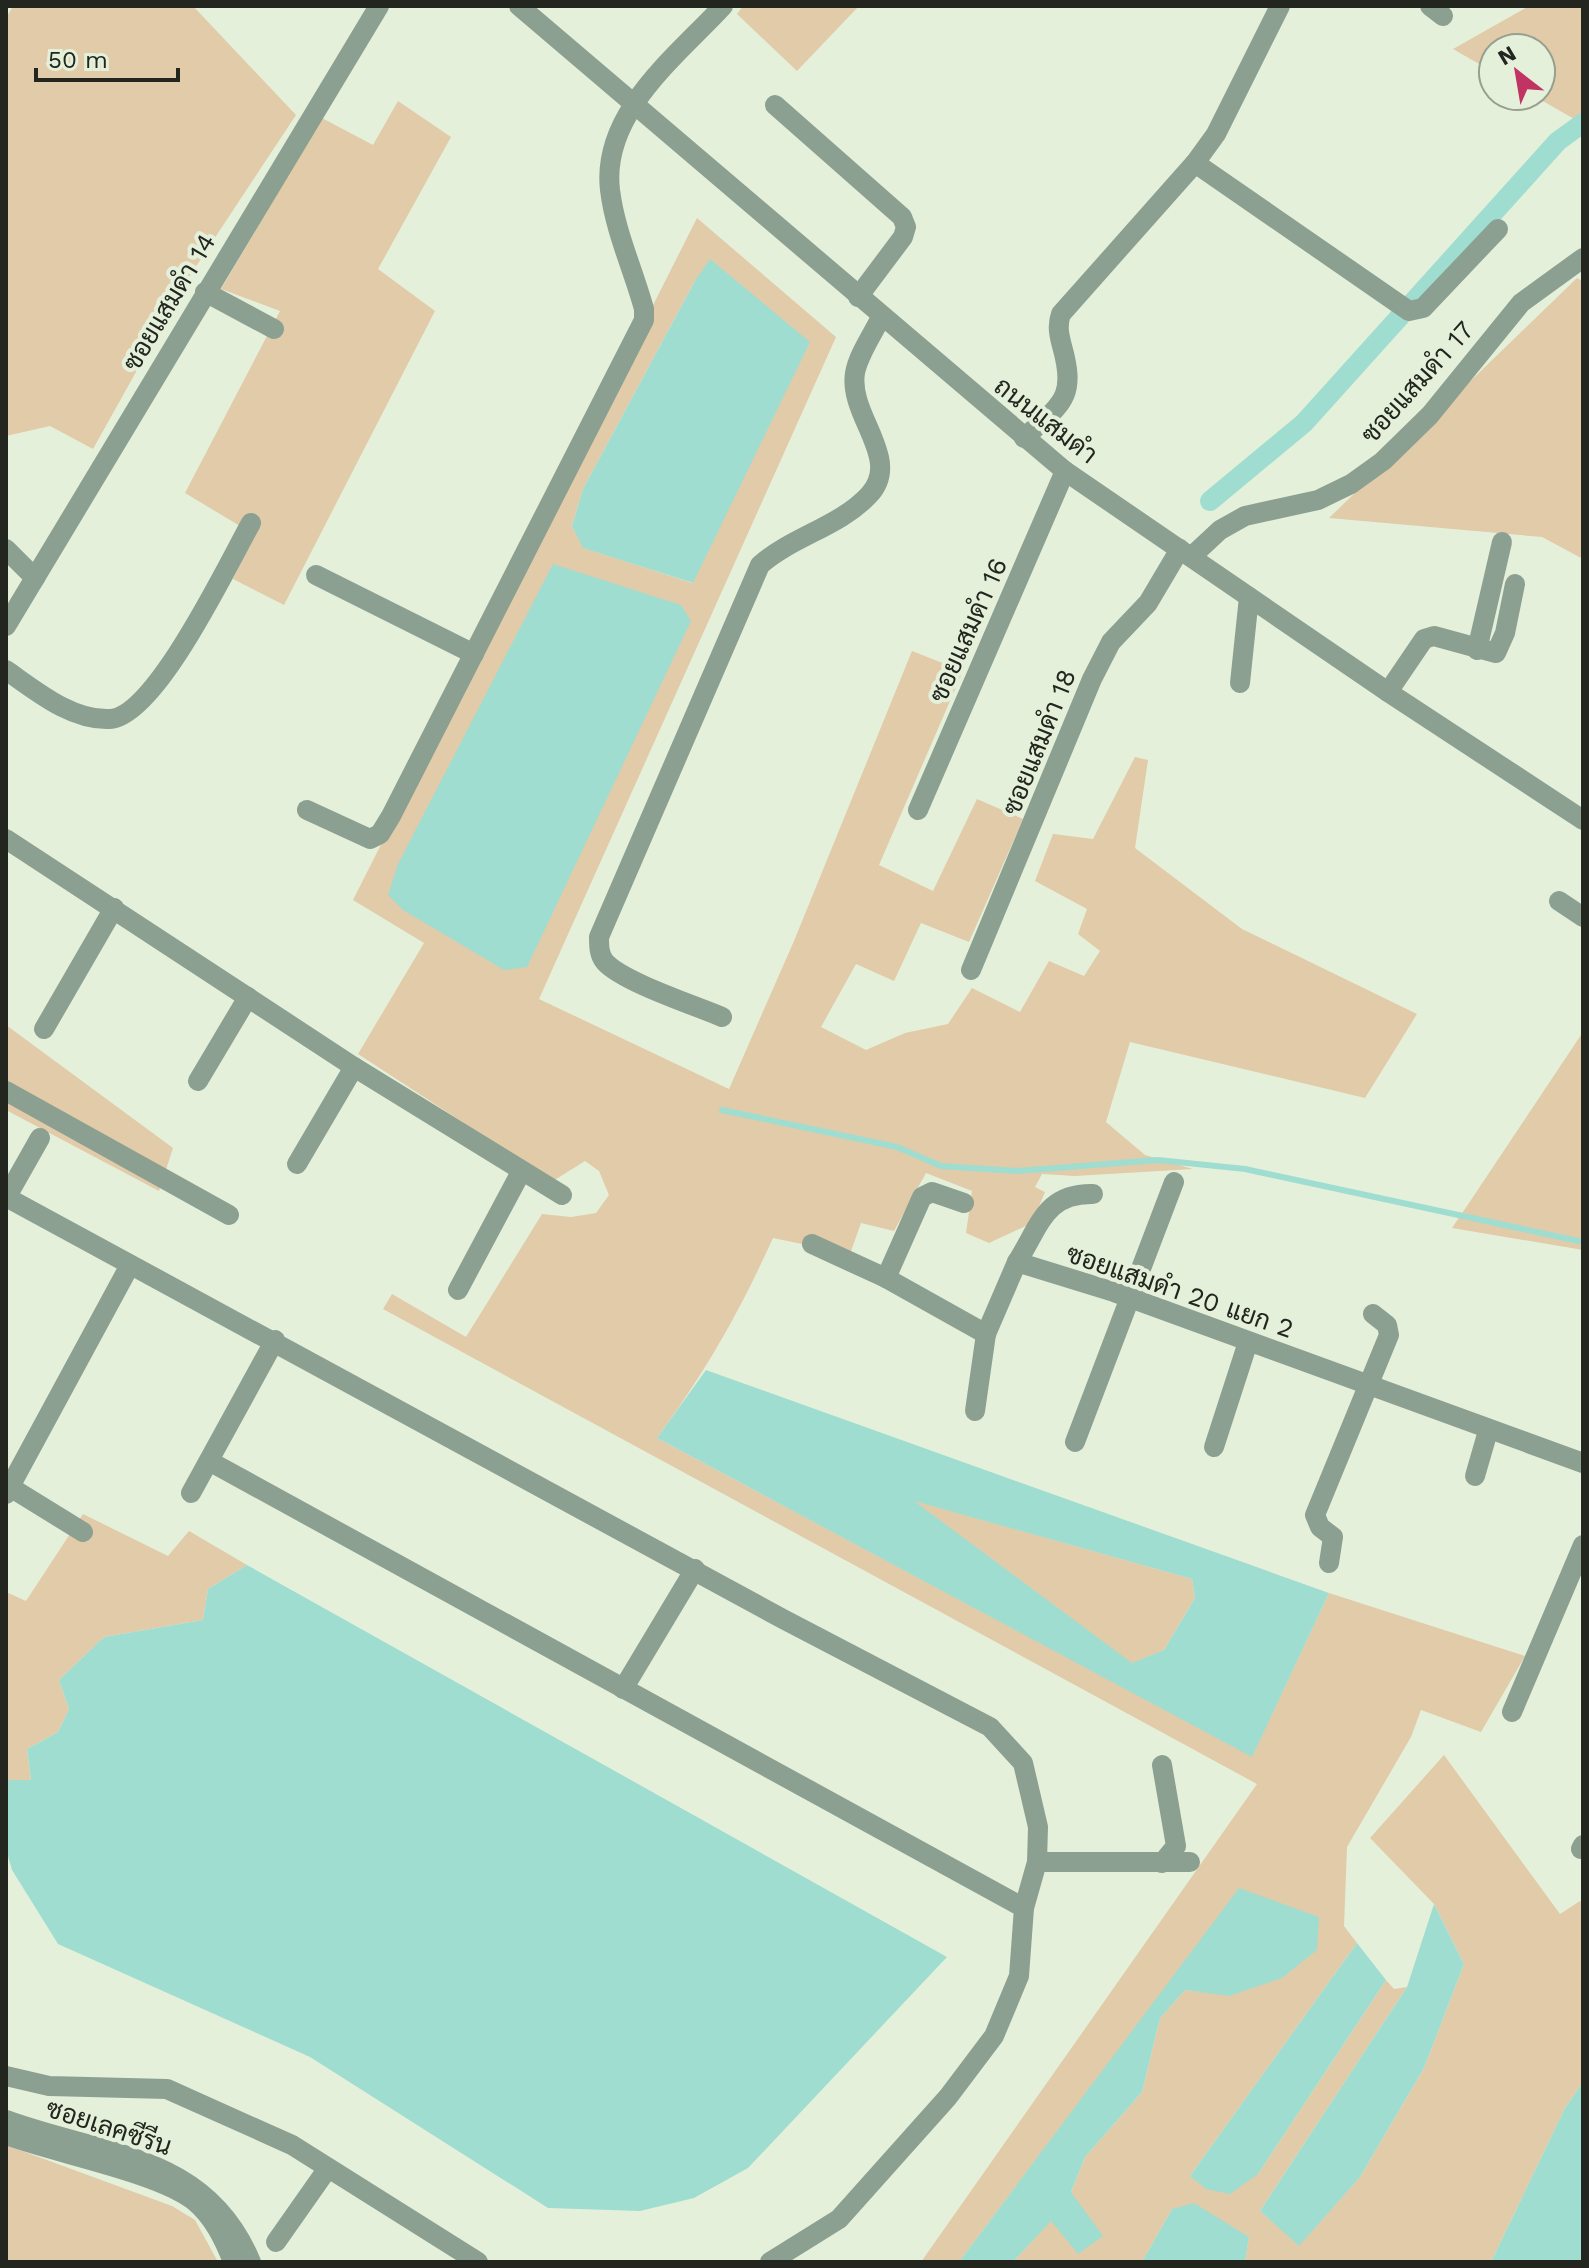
<svg xmlns="http://www.w3.org/2000/svg" width="1589" height="2268" font-family="'Work Sans',Sarabun,sans-serif">
	<rect width="100%" height="100%" fill="#e5f0db"/>
	<!-- green -->
	<g fill="#e1cba8" fill-rule="evenodd">
		<path d="M13,6H193L296,115L189,277L93,449L50,426L6,436V18Z"/>
		<path d="M743,6H859L797,71L737,14Z"/>
		<path d="M1529,6H1583V124L1534,96H1541V48H1493V72L1453,49Z"/>
		<path d="M398,101L451,137L378,269L435,311L284,605L233,579L255,535L185,493L280,311L221,289L322,118L373,145Z"/>
		<path d="M697,218L836,337L539,999L729,1089L794,941L912,651L963,671L879,865L933,891L977,799L1023,819L969,942L921,923L894,981L856,964L821,1027L866,1050L905,1033L948,1024L972,988L1020,1012L1049,961L1084,976L1100,951L1078,934L1087,909L1035,881L1053,834L1093,839L1135,757L1148,760L1135,848L1242,929L1417,1014L1365,1098L1130,1042L1106,1122L1145,1155L1193,1169L1075,1176L1042,1174L1035,1187L1045,1192L1032,1223L989,1243L966,1233L972,1191L926,1173L894,1231L861,1223L850,1254L773,1238C739,1313 706,1371 657,1438L1252,1756L1329,1593L1525,1656L1481,1732L1421,1710L1411,1737L1347,1847L1344,1926L1357,1943L1190,2176L1258,2174L1386,1980L1394,1989L1407,1987L1260,2211L1299,2245L1360,2177L1424,2068L1464,1964L1434,1904L1370,1838L1444,1755L1560,1914L1580,1901L1583,1904V2082L1565,2108L1491,2262H1245L1249,2237L1172,2209L1142,2262H1013L1051,2220L1071,2192L1085,2157L1142,2092L1160,2018L1185,1990L1229,1995L1240,1888L959,2262H921L1257,1784L383,1309L392,1294L466,1337L542,1214L571,1217L596,1213L609,1195L599,1171L585,1161L553,1181L358,1054L424,943L353,900ZM696,279L693,583H692L584,548L572,526L583,489Z"/>
		<path d="M1577,278L1583,281V559L1542,537L1329,518Z"/>
		<path d="M6,1025L173,1148L159,1191L6,1110Z"/>
		<path d="M1583,1032V1250L1452,1228L1469,1203Z"/>
		<path d="M912,1500L1192,1579L1195,1598L1164,1650L1132,1664Z"/>
		<path d="M83,1514L168,1556L189,1531L247,1565L208,1589L203,1620L104,1637L59,1680L69,1709L58,1732L27,1749L31,1781L6,1780V1592L26,1601Z"/>
		<path d="M6,2145L172,2206L195,2220L218,2262H6Z"/>
	</g>
	<!-- water -->
	<g fill="#a0ddd1" fill-rule="evenodd">
		<path d="M710,259L810,342L693,583L583,548L572,526L583,489L696,279Z"/>
		<path d="M553,564L681,605L691,621L527,967L504,970L403,910L388,895L398,864Z"/>
		<path d="M706,1370L1329,1593L1252,1757L657,1438ZM914,1501L1192,1579L1195,1598L1164,1650L1132,1663Z"/>
		<path d="M247,1565L947,1957L748,2168L694,2198L640,2211L548,2208L310,2057L58,1944L12,1870L6,1849V1780H31L27,1749L58,1732L69,1709L59,1680L104,1637L203,1620L208,1589Z"/>
		<path d="M1239,1888L1319,1917L1317,1950L1282,1978L1229,1996L1185,1990L1160,2018L1142,2092L1085,2157L1071,2192L1103,2236L1078,2254L1051,2221L1013,2262H959Z"/>
		<path d="M1434,1904L1464,1964L1424,2068L1360,2177L1299,2246L1260,2211L1407,1987Z"/>
		<path d="M1357,1943L1386,1980L1258,2174L1230,2194L1206,2189L1190,2176Z"/>
		<path d="M1583,2082V2262H1491L1565,2108Z"/>
		<path d="M1194,2203L1249,2237L1245,2262H1142L1172,2209Z"/>
	</g>
	<g fill="none" stroke-linecap="round" stroke-linejoin="round">
		<!-- stream -->
		<path stroke="#a0ddd1" stroke-width="6" d="M722,1110L897,1147L941,1166L1017,1171L1158,1160L1245,1169L1583,1242"/>
		<!-- canal -->
		<path stroke="#a0ddd1" stroke-width="20" d="M1210,501L1304,423L1558,141L1583,123"/>
		<!-- minor -->
		<g stroke="#8ca092" stroke-width="20">
			<path d="M519,6L1065,471L1388,692L1583,820"/>
			<path d="M1430,6L1443,16"/>
			<path d="M775,105L902,217L906,227L903,237L858,297"/>
			<path d="M1195,163L1409,311L1423,308L1498,229"/>
			<path d="M205,292L274,329"/>
			<path d="M1024,438C1061,404 1077,399 1062,346C1059,335 1057,325 1061,314L1195,163L1216,134L1280,6"/>
			<path d="M6,549L35,578"/>
			<path d="M1191,557L1220,530L1245,516L1318,500L1351,484L1383,461L1430,415L1521,303L1583,258"/>
			<path d="M316,575L474,654"/>
			<path d="M6,626L379,6"/>
			<path d="M1477,650L1502,542"/>
			<path d="M6,670C36,691 72,721 110,719C156,716 228,564 251,523"/>
			<path d="M1240,683L1249,597"/>
			<path d="M1388,692L1424,639L1434,636L1496,653L1505,633L1515,584"/>
			<path d="M307,810L370,839L380,834L391,816L644,320V309C633,269 615,231 610,190C601,113 677,56 723,6"/>
			<path d="M918,810L1065,471"/>
			<path d="M6,839L354,1067L562,1195"/>
			<path d="M1559,901L1583,917"/>
			<path d="M971,970L1092,679L1111,642L1148,603L1180,549"/>
			<path d="M722,1017C694,1005 623,982 605,962C599,955 599,946 599,937L760,565C793,536 839,527 869,495C903,459 848,416 855,373C858,355 873,334 881,317"/>
			<path d="M44,1029L114,908"/>
			<path d="M198,1081L248,997"/>
			<path d="M6,1091L229,1215"/>
			<path d="M297,1164L354,1067"/>
			<path d="M6,1197L783,1619L990,1727L1023,1763L1038,1827L1037,1862L1024,1908"/>
			<path d="M6,1198L40,1138"/>
			<path d="M812,1244L886,1278L986,1334L1017,1262L1114,1292L1583,1463"/>
			<path d="M1017,1262C1040,1226 1045,1193 1093,1194"/>
			<path d="M886,1278L922,1197L932,1192L964,1203"/>
			<path d="M458,1290L521,1172"/>
			<path d="M975,1411L986,1334"/>
			<path d="M1075,1442L1174,1182"/>
			<path d="M1214,1447L1248,1342"/>
			<path d="M209,1461L1024,1908L1019,1976L994,2036L948,2097L839,2219L770,2262"/>
			<path d="M1475,1476L1488,1431"/>
			<path d="M10,1487L83,1532"/>
			<path d="M191,1493L275,1340"/>
			<path d="M6,1494L130,1265"/>
			<path d="M1329,1563L1333,1537L1320,1527L1315,1515L1389,1335L1387,1325L1373,1314"/>
			<path d="M623,1689L695,1569"/>
			<path d="M1512,1712L1583,1545"/>
			<path d="M1581,1849L1583,1845"/>
			<path d="M1037,1862H1190"/>
			<path d="M1162,1863L1176,1846L1162,1765"/>
			<path d="M6,2076L49,2086L167,2089L292,2145L478,2262"/>
			<path d="M6,2120C104,2156 206,2153 251,2262"/>
			<path d="M6,2135C54,2153 156,2172 193,2200C213,2216 224,2239 233,2262"/>
			<path d="M276,2242L328,2168"/>
		</g>
	</g>
	<g text-anchor="middle" stroke-width="8" stroke-linejoin="round" paint-order="stroke">
		<!-- street labels -->
		<g font-size="26" fill="#22261e" stroke="#e5f0db">
			<text transform="translate(169 302) rotate(-59)" y="9">ซอยแสมดำ 14</text>
			<text transform="translate(1417 382) rotate(-48)" y="9">ซอยแสมดำ 17</text>
			<text transform="translate(1046 420) rotate(38)" y="9">ถนนแสมดำ</text>
			<text transform="translate(968 630) rotate(-66)" y="9">ซอยแสมดำ 16</text>
			<text transform="translate(1039 742) rotate(-68)" y="9">ซอยแสมดำ 18</text>
			<text transform="translate(1180 1291) rotate(19)" y="9">ซอยแสมดำ 20 แยก 2</text>
			<text transform="translate(109 2127) rotate(18)" y="9">ซอยเลคซีรีน</text>
		</g>
	</g>
	<!-- border -->
	<rect width="1589" height="2268" fill="none" stroke="#22261e" stroke-width="16"/>
	<!-- north arrow -->
	<g transform="translate(1517 72) rotate(329)"><circle r="38" fill="#e5f0db" stroke="#979f8f" stroke-width="2"/>
	<path d="M0-6L14 30L0 20L-14 30Z" fill="#c03363"/>
	<text y="-12" font-size="22" font-weight="bold" text-anchor="middle" fill="#22261e">N</text>
	</g>
	<!-- scale -->
	<path d="M36 68v12h142v-12" fill="none" stroke="#22261e" stroke-width="4"/>
	<text x="48" y="68" font-size="24" fill="#22261e" stroke="#e5f0db" stroke-width="6" paint-order="stroke">50 m</text>
</svg>
